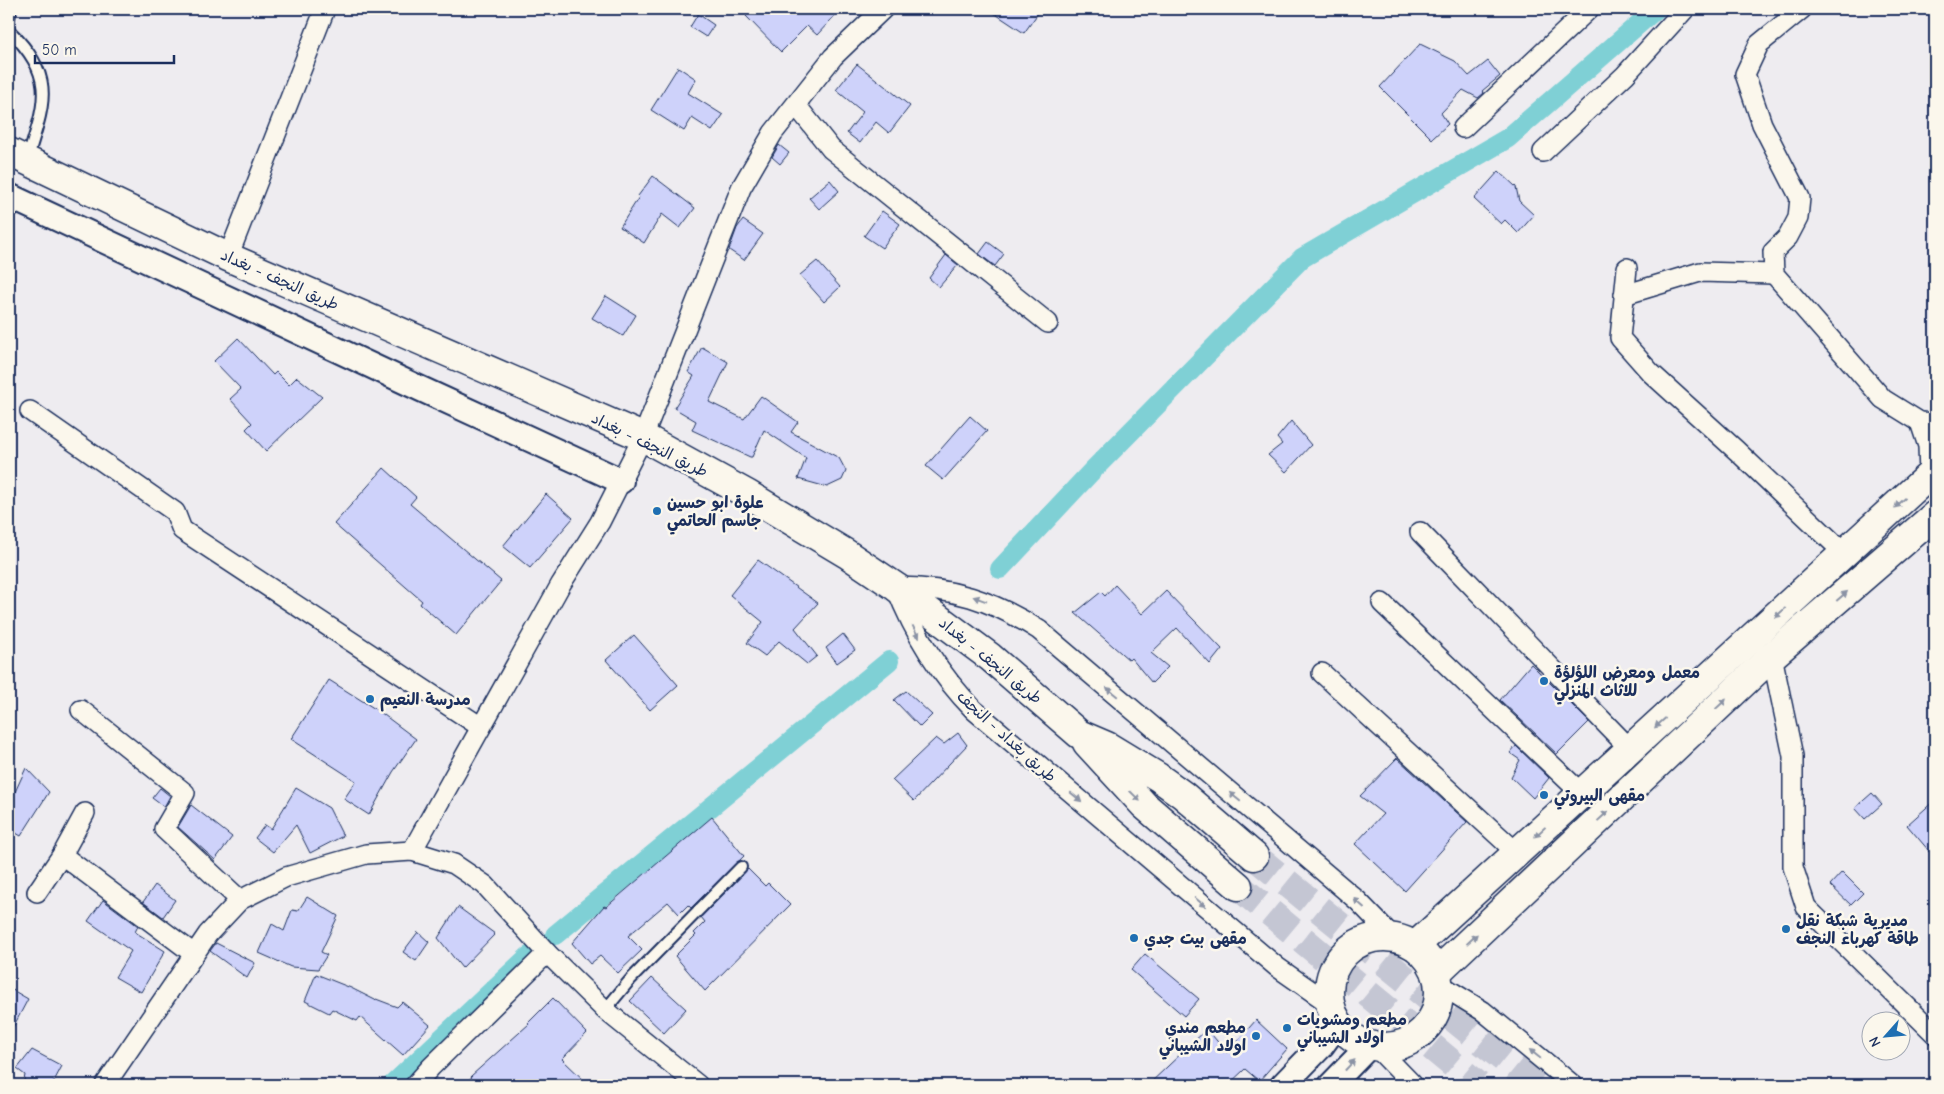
<svg xmlns="http://www.w3.org/2000/svg" width="1944" height="1094" font-family="'Comic Neue','Playpen Sans Arabic',sans-serif">
	<rect width="100%" height="100%" fill="#eeecf0"/>
	<filter id="ink" filterUnits="userSpaceOnUse"><feTurbulence type="fractalNoise" baseFrequency=".02" numOctaves="2"/><feDisplacementMap in="SourceGraphic" scale="10" xChannelSelector="R" yChannelSelector="G"/><feConvolveMatrix kernelMatrix="1 2 1 2 8 2 1 2 1" color-interpolation-filters="sRGB"/></filter>
	<g filter="url(#ink)">
		<g fill="none" stroke-linecap="round" stroke-linejoin="round">
			<!-- canal -->
			<g stroke="#7fd0d5" stroke-width="20">
				<path d="M1000,569L1091,472L1302,258L1508,138L1656,9"/>
				<path d="M555,935L889,661"/>
				<path d="M392,1085L529,956"/>
			</g>
		</g>
		<!-- building -->
		<g fill="#ced2fa" stroke="#1b2f5e">
			<path d="M753,9H841L817,35L807,26L781,52L746,16Z"/>
			<path d="M988,9H1041L1024,33Z"/>
			<path d="M698,14L714,25L706,37L690,27Z"/>
			<path d="M1420,44L1455,61L1469,76L1488,61L1500,76L1482,91L1484,93L1478,98L1463,90L1441,113L1448,124L1432,139L1380,87Z"/>
			<path d="M857,64L910,106L889,133L876,122L860,143L847,133L863,112L836,90Z"/>
			<path d="M678,67L696,79L688,93L723,115L712,131L692,118L684,131L651,110Z"/>
			<path d="M779,145L789,153L780,164L772,157Z"/>
			<path d="M1499,171L1516,187L1519,201L1534,215L1518,233L1505,220L1501,224L1474,199Z"/>
			<path d="M653,176L695,208L680,228L662,214L644,243L620,227L639,197L638,196Z"/>
			<path d="M830,180L839,191L819,209L809,198Z"/>
			<path d="M882,211L900,224L882,248L864,236Z"/>
			<path d="M743,220L763,234L744,260L729,250L737,228Z"/>
			<path d="M988,242L1004,254L995,266L979,254Z"/>
			<path d="M946,255L958,265L939,287L929,278Z"/>
			<path d="M817,261L840,287L824,302L800,275Z"/>
			<path d="M606,296L636,315L623,336L592,318Z"/>
			<path d="M238,338L273,375L276,372L289,385L297,377L322,397L266,451L246,429L252,423L230,399L241,389L214,361Z"/>
			<path d="M702,347L728,362L709,402L744,419L761,396L798,422L791,432L839,458L846,471L842,480L827,487L798,479L806,458L764,430L752,457H750L692,430L696,421L674,408L694,376L688,372Z"/>
			<path d="M970,416L987,431L943,480L926,466Z"/>
			<path d="M1291,421L1311,445L1286,472L1268,455L1282,444L1277,438Z"/>
			<path d="M384,468L416,497L410,504L501,581L456,635L420,604L422,601L334,524Z"/>
			<path d="M546,494L573,518L530,568L503,546Z"/>
			<path d="M758,560L818,603L795,628L817,656L807,664L779,641L765,656L747,643L763,622L730,595Z"/>
			<path d="M1115,585L1142,614L1166,591L1222,649L1210,664L1177,628L1151,653L1168,667L1152,683L1131,658L1129,660L1075,613L1101,592L1105,596Z"/>
			<path d="M843,634L855,650L837,663L826,648Z"/>
			<path d="M634,635L678,685L650,710L606,660Z"/>
			<path d="M1531,664L1589,722L1557,754L1500,700Z"/>
			<path d="M329,680L380,712L416,739L393,772L369,815L344,799L356,781L291,739Z"/>
			<path d="M906,691L932,715L920,727L894,700Z"/>
			<path d="M958,733L967,745L914,801L892,780L936,738L944,744Z"/>
			<path d="M1516,746L1549,778L1533,798L1511,777L1520,760L1510,753Z"/>
			<path d="M1397,758L1467,822L1405,891L1355,844L1383,814L1360,796Z"/>
			<path d="M26,768L49,792L21,836L9,829V805Z"/>
			<path d="M160,788L170,796L164,807L152,798Z"/>
			<path d="M296,788L329,808L343,836L310,853L296,825L273,852L255,838L265,825L271,829Z"/>
			<path d="M1872,793L1882,804L1865,819L1855,808Z"/>
			<path d="M1935,800V858L1907,825Z"/>
			<path d="M191,805L232,837L215,860L178,827Z"/>
			<path d="M712,817L744,856L691,908L688,905L679,914L668,902L628,936L642,950L618,973L600,956L590,964L572,943L604,906L606,907Z"/>
			<path d="M748,869L765,886L768,883L790,905L705,991L675,956L696,935L694,933L705,922L701,917Z"/>
			<path d="M1842,872L1863,893L1851,905L1830,885Z"/>
			<path d="M155,885L175,900L163,917L143,902Z"/>
			<path d="M307,897L338,916L321,952L327,955L318,969L291,967L259,953L272,924L284,931L292,910L298,911Z"/>
			<path d="M103,900L138,926L135,932L165,951L141,992L115,977L131,951L88,921Z"/>
			<path d="M458,907L495,934L462,968L438,938Z"/>
			<path d="M418,932L429,942L416,961L403,952Z"/>
			<path d="M216,943L255,963L247,978L210,951Z"/>
			<path d="M1145,954L1199,999L1184,1016L1131,970Z"/>
			<path d="M316,974L351,988L375,1000L376,999L397,1007L402,1002L430,1025L403,1055L360,1017L357,1021L332,1009L329,1013L305,1001Z"/>
			<path d="M652,978L686,1009L664,1033L630,1001Z"/>
			<path d="M9,988L28,999L9,1035Z"/>
			<path d="M553,998L587,1033L562,1059L589,1085H463L472,1077L471,1076L529,1024L528,1023Z"/>
			<path d="M1256,1020L1287,1049L1259,1081L1245,1069L1228,1085H1148L1207,1029L1227,1053Z"/>
			<path d="M32,1050L62,1066L52,1085H30L24,1080L25,1075L17,1069Z"/>
		</g>
		<g fill="none" stroke-linecap="round" stroke-linejoin="round">
			<!-- primary-tunnel -->
			<g stroke="#c4c6d3" stroke-width="28" stroke-dasharray="28 14" stroke-linecap="butt">
				<path d="M1254,856L1536,1085"/>
				<path d="M1238,886L1478,1085"/>
			</g>
			<defs>
				<g id="service">
					<path d="M9,18L11,9"/>
					<path d="M9,30C57,78 45,102 27,160"/>
					<path d="M605,1010L630,980L741,867"/>
				</g>
				<g id="minor">
					<path d="M1802,9L1759,44L1745,74L1762,124L1800,198L1798,218L1788,237L1773,252L1774,274L1883,399L1920,422L1935,423"/>
					<path d="M796,105L831,149L1048,323"/>
					<path d="M1463,128L1589,9"/>
					<path d="M1543,152L1625,75L1685,9"/>
					<path d="M228,257L325,9"/>
					<path d="M1627,268L1620,338L1651,373L1737,451L1845,554"/>
					<path d="M1624,295L1700,272L1774,274"/>
					<path d="M30,411L175,512L182,530L481,727"/>
					<path d="M1920,422L1928,446L1929,475"/>
					<path d="M1420,532L1631,750"/>
					<path d="M1382,603L1582,794"/>
					<path d="M1772,656L1793,756V867L1806,907L1935,1034"/>
					<path d="M1322,673L1517,853"/>
					<path d="M81,710L185,793L164,829L240,900"/>
					<path d="M412,851L561,584L600,522L643,437L741,188L773,133L833,57L883,9"/>
					<path d="M62,855L194,954"/>
					<path d="M37,892L62,855L85,813"/>
					<path d="M1439,984L1483,1011L1573,1085"/>
					<path d="M1330,1004L1277,967L974,710C939,674 914,634 896,587C952,587 992,600 1039,630L1358,901L1393,937"/>
					<path d="M1376,1047L1413,1085"/>
					<path d="M105,1085L208,934L240,900L286,877L366,854L412,851L454,864L485,885L547,953L605,1010L698,1085"/>
					<path d="M415,1085L431,1067L547,953"/>
				</g>
				<g id="tertiary">
					<path d="M9,196L421,389L621,481"/>
					<path d="M1283,1085L1322,1045L1338,1023"/>
					<path d="M1331,1085L1369,1046"/>
				</g>
				<g id="secondary">
					<circle cx="1384" cy="992" r="55"/>
					<path d="M1415,946L1935,470"/>
					<path d="M1436,973L1772,656L1935,515"/>
				</g>
				<g id="primary">
					<path d="M9,152L228,257L643,437L747,494L847,554L896,587L990,657L1079,734L1107,746L1158,777L1183,795L1254,856"/>
					<path d="M1087,743L1144,805L1238,886"/>
				</g>
			</defs>
			<!-- service casing -->
			<use href="#service" stroke="#1b2f5e" stroke-width="14"/>
			<!-- minor casing -->
			<use href="#minor" stroke="#1b2f5e" stroke-width="22"/>
			<!-- tertiary casing -->
			<use href="#tertiary" stroke="#1b2f5e" stroke-width="28"/>
			<!-- secondary casing -->
			<use href="#secondary" stroke="#1b2f5e" stroke-width="31"/>
			<!-- primary casing -->
			<use href="#primary" stroke="#1b2f5e" stroke-width="31"/>
			<!-- service -->
			<use href="#service" stroke="#fbf7ec" stroke-width="10"/>
			<!-- minor -->
			<use href="#minor" stroke="#fbf7ec" stroke-width="19"/>
			<!-- tertiary -->
			<use href="#tertiary" stroke="#fbf7ec" stroke-width="24"/>
			<!-- secondary -->
			<use href="#secondary" stroke="#fbf7ec" stroke-width="28"/>
			<!-- primary -->
			<use href="#primary" stroke="#fbf7ec" stroke-width="28"/>
		</g>
		<!-- one-way arrows -->
		<defs><path id="oneway-solid" d="M-6-.8H1V-3.2L6.5 0L1 3.2V.8H-6Z" transform="scale(1.25)"/></defs>
		<g fill="#8b93a5">
			<use href="#oneway-solid" transform="translate(1900 503) rotate(137)"/>
			<use href="#oneway-solid" transform="translate(1842 596) rotate(-41)"/>
			<use href="#oneway-solid" transform="translate(980 599) rotate(-160)"/>
			<use href="#oneway-solid" transform="translate(1780 613) rotate(138)"/>
			<use href="#oneway-solid" transform="translate(916 632) rotate(62)"/>
			<use href="#oneway-solid" transform="translate(1112 692) rotate(-140)"/>
			<use href="#oneway-solid" transform="translate(1721 704) rotate(-43)"/>
			<use href="#oneway-solid" transform="translate(1660 723) rotate(138)"/>
			<use href="#oneway-solid" transform="translate(1135 796) rotate(45)"/>
			<use href="#oneway-solid" transform="translate(1076 797) rotate(40)"/>
			<use href="#oneway-solid" transform="translate(1235 797) rotate(-140)"/>
			<use href="#oneway-solid" transform="translate(1603 816) rotate(-43)"/>
			<use href="#oneway-solid" transform="translate(1540 832) rotate(137)"/>
			<use href="#oneway-solid" transform="translate(1200 902) rotate(40)"/>
			<use href="#oneway-solid" transform="translate(1359 903) rotate(-138)"/>
			<use href="#oneway-solid" transform="translate(1472 939) rotate(-43)"/>
			<use href="#oneway-solid" transform="translate(1535 1054) rotate(-141)"/>
			<use href="#oneway-solid" transform="translate(1350 1065) rotate(-47)"/>
		</g>
	</g>
	<!-- markers -->
	<g fill="#1f6fb2" stroke="#fbf7ec" stroke-width="2">
		<circle cx="657" cy="511" r="5"/>
		<circle cx="1544" cy="681" r="5"/>
		<circle cx="370" cy="699" r="5"/>
		<circle cx="1544" cy="795" r="5"/>
		<circle cx="1786" cy="929" r="5"/>
		<circle cx="1134" cy="938" r="5"/>
		<circle cx="1287" cy="1028" r="5"/>
		<circle cx="1256" cy="1036" r="5"/>
	</g>
	<g text-anchor="middle" stroke-width="5" stroke-linejoin="round" paint-order="stroke">
		<!-- street labels -->
		<g font-size="16" fill="#1b2f5e" stroke="#fbf7ec">
			<text transform="translate(280 279) rotate(24)" y="6">طريق النجف - بغداد</text>
			<text transform="translate(650 444) rotate(26)" y="6">طريق النجف - بغداد</text>
			<text transform="translate(991 660) rotate(39)" y="6">طريق النجف - بغداد</text>
			<text transform="translate(1007 736) rotate(42)" y="6">طريق بغداد - النجف</text>
		</g>
		<!-- poi labels -->
		<g font-size="16" font-weight="bold" fill="#1b2f5e" stroke="#fbf7ec" text-anchor="start">
			<text x="667" y="508">علوة ابو حسين<tspan x="667" dy="18">جاسم الحاتمي</tspan></text>
			<text x="1554" y="678">معمل ومعرض اللؤلؤة<tspan x="1554" dy="18">للاثاث المنزلي</tspan></text>
			<text x="380" y="705">مدرسة النعيم</text>
			<text x="1554" y="801">مقهى البيروتي</text>
			<text x="1796" y="926">مديرية شبكة نقل<tspan x="1796" dy="18">طاقة كهرباء النجف</tspan></text>
			<text x="1144" y="944">مقهى بيت جدي</text>
			<text x="1297" y="1025">مطعم ومشويات<tspan x="1297" dy="18">اولاد الشيباني</tspan></text>
			<text x="1246" y="1033" text-anchor="end">مطعم مندي<tspan x="1246" dy="18">اولاد الشيباني</tspan></text>
		</g>
	</g>
	<!-- margin -->
	<rect width="1944" height="1094" fill="none" stroke="#fbf7ec" stroke-width="30"/>
	<rect x="15" y="15" width="1914" height="1064" fill="none" stroke="#1b2f5e" stroke-width="2" filter="url(#ink)"/>
	<!-- north arrow -->
	<g transform="translate(1886 1036) rotate(243)"><circle r="24" fill="#fbf7ec" stroke="#a1a7b3"/>
	<path d="M0-4L9 19L0 12L-9 19Z" fill="#1f6fb2"/>
	<text y="-8" font-size="14" font-weight="bold" text-anchor="middle" fill="#1b2f5e">N</text>
	</g>
	<!-- scale -->
	<path d="M35 55v8h139v-8" fill="none" stroke="#1b2f5e" stroke-width="2.5"/>
	<text x="42" y="55" font-size="15" fill="#1b2f5e" stroke="#fbf7ec" stroke-width="4" paint-order="stroke">50 m</text>
</svg>
